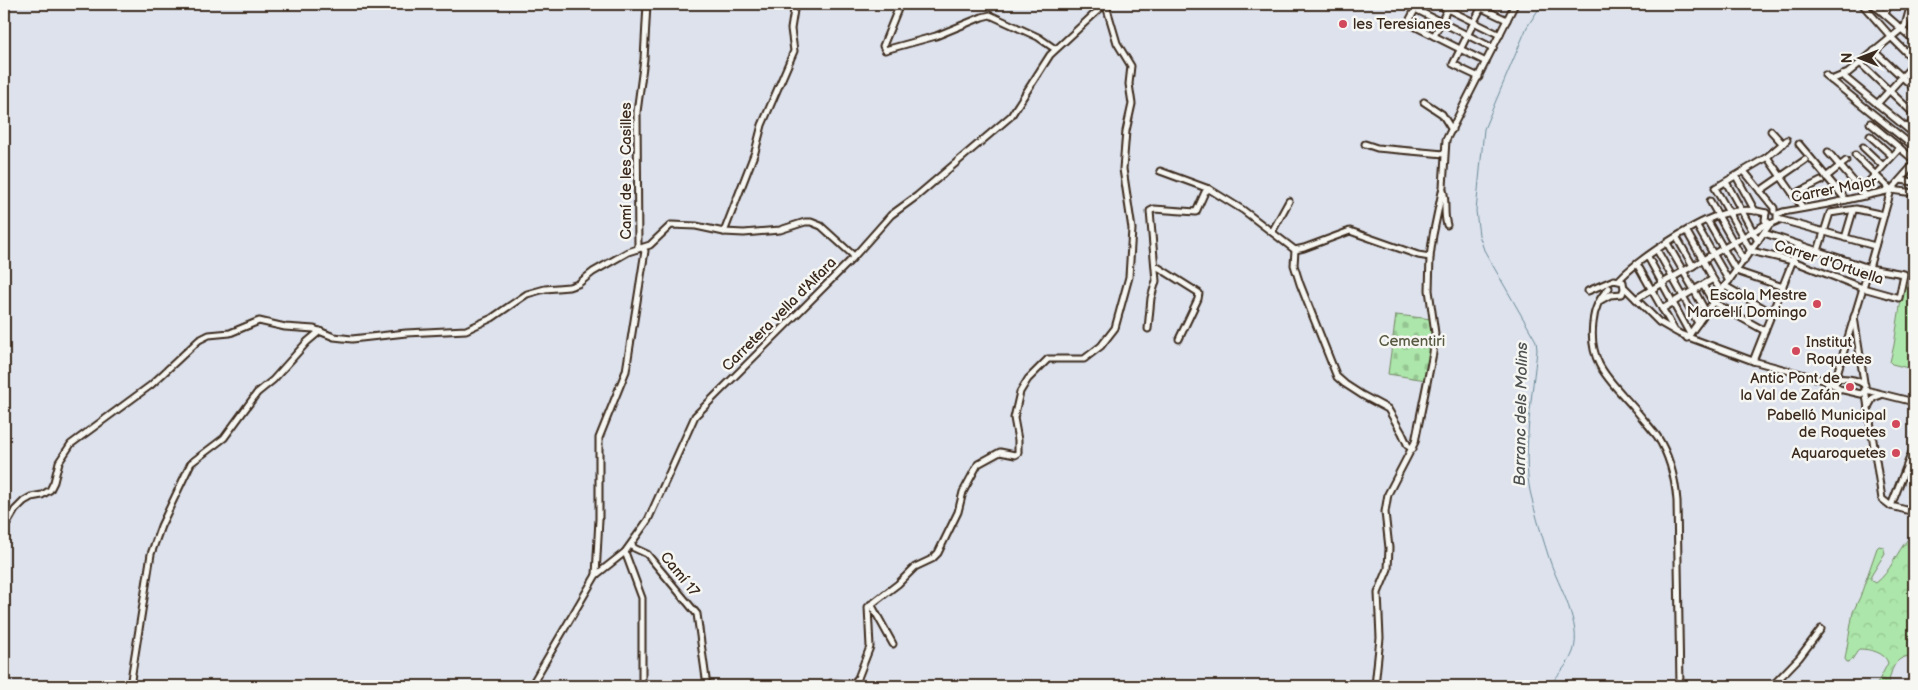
<svg xmlns="http://www.w3.org/2000/svg" width="1918" height="690" font-family="'Balsamiq Sans',sans-serif">
	<defs>
		<pattern id="forest-crowns" width="20" height="18" patternUnits="userSpaceOnUse" patternTransform="scale(1.25)"><rect width="20" height="18" fill="#ace6aa"/><path d="M2 6a3 3 0 1 1 6 0M12 15a3 3 0 1 1 6 0" fill="none" stroke="#95c592"/></pattern>
		<pattern id="cemetery-stones" width="16" height="16" patternUnits="userSpaceOnUse" patternTransform="scale(1.25)"><rect width="16" height="16" fill="#ace6aa"/><path d="M2 7V4a2 2 0 0 1 4 0v3zM10 15v-3a2 2 0 0 1 4 0v3z" fill="#95c592"/></pattern>
	</defs>
	<rect width="100%" height="100%" fill="#dde2ed"/>
	<filter id="ink" filterUnits="userSpaceOnUse"><feTurbulence type="fractalNoise" baseFrequency=".02" numOctaves="2"/><feDisplacementMap in="SourceGraphic" scale="10" xChannelSelector="R" yChannelSelector="G"/><feConvolveMatrix kernelMatrix="1 2 1 2 8 2 1 2 1" color-interpolation-filters="sRGB"/></filter>
	<g filter="url(#ink)">
		<!-- green -->
		<path fill="#ace6aa" stroke="#748864" d="M1908,284L1910,294L1914,297V368L1912,369L1892,364L1890,362L1894,345L1902,293L1905,286Z"/>
		<!-- forest -->
		<path fill="url(#forest-crowns)" stroke="#748864" d="M1909,534L1914,535V629L1911,635L1914,659L1911,656C1893,657 1891,672 1888,686H1876L1888,663C1885,652 1869,649 1859,649L1851,661L1847,662L1845,659L1853,612L1860,597L1877,548L1879,546L1883,547L1885,553L1871,576V580L1876,583C1891,572 1896,552 1909,538Z"/>
		<!-- cemetery -->
		<path fill="url(#cemetery-stones)" stroke="#748864" d="M1396,315L1432,319L1433,339L1426,380L1388,374Z"/>
		<g fill="none" stroke-linecap="round" stroke-linejoin="round">
			<!-- stream -->
			<path stroke="#6a8b98" stroke-width="1" d="M1542,4L1527,27L1484,129L1476,211L1479,235L1484,250L1536,341L1537,350C1533,391 1522,451 1530,491C1535,514 1543,539 1550,561C1558,585 1583,625 1573,652C1568,665 1557,676 1549,686"/>
			<defs>
				<g id="minor">
					<path d="M900,4L883,46L885,50L936,36L982,17L990,15L1038,37L1055,49"/>
					<path d="M1418,4L1408,23L1486,62"/>
					<path d="M1437,4L1500,35"/>
					<path d="M1473,4L1507,20"/>
					<path d="M1862,4L1893,39L1914,60"/>
					<path d="M1873,4L1914,40"/>
					<path d="M1415,9L1493,48"/>
					<path d="M1885,14L1889,4"/>
					<path d="M1434,36L1450,4"/>
					<path d="M1874,51L1914,88"/>
					<path d="M1860,63L1914,114"/>
					<path d="M1459,67L1453,64L1483,4"/>
					<path d="M1462,69L1479,77"/>
					<path d="M1825,75L1914,147"/>
					<path d="M1842,75L1914,134"/>
					<path d="M1831,80L1848,73L1905,26L1911,4"/>
					<path d="M1424,102L1442,114L1452,130"/>
					<path d="M1877,104L1914,64"/>
					<path d="M1870,123L1914,160"/>
					<path d="M1907,128L1914,120"/>
					<path d="M1771,131L1783,144"/>
					<path d="M1870,136L1892,156"/>
					<path d="M1365,144L1377,148L1444,154"/>
					<path d="M1799,144L1846,200"/>
					<path d="M1863,147L1883,166"/>
					<path d="M1828,152L1866,196"/>
					<path d="M1855,155L1891,190"/>
					<path d="M1767,157L1803,208"/>
					<path d="M1160,171L1209,189L1243,210L1295,250L1304,248L1350,231L1418,255L1430,257"/>
					<path d="M1744,171L1774,208V211"/>
					<path d="M1736,176L1755,211"/>
					<path d="M1826,177L1846,161"/>
					<path d="M1900,180L1914,182"/>
					<path d="M1726,182L1758,241"/>
					<path d="M1443,190C1447,202 1443,213 1447,225"/>
					<path d="M1861,190L1900,148"/>
					<path d="M1891,190L1914,193"/>
					<path d="M1760,191L1805,160"/>
					<path d="M1793,195L1821,181"/>
					<path d="M1710,201L1744,261"/>
					<path d="M1766,213L1765,220L1770,224L1777,221V216"/>
					<path d="M1777,214L1783,212L1828,204L1891,190L1914,164"/>
					<path d="M1778,219L1875,246"/>
					<path d="M1707,220L1734,267"/>
					<path d="M1697,226L1729,281"/>
					<path d="M724,232L755,152L762,125L794,51L791,29L795,4"/>
					<path d="M1272,232L1289,201"/>
					<path d="M1687,232L1703,260L1768,223"/>
					<path d="M1764,233L1869,268L1904,274L1899,298L1863,288L1793,261L1751,251L1715,188L1767,157L1787,140"/>
					<path d="M1677,238L1693,266"/>
					<path d="M1845,238L1853,211"/>
					<path d="M638,249L637,112L644,59L647,4"/>
					<path d="M1295,250L1294,265L1300,284L1337,377L1345,384L1362,395L1388,409L1402,433L1408,446L1413,449"/>
					<path d="M1657,250L1698,323"/>
					<path d="M1818,251L1830,213L1856,209L1884,215"/>
					<path d="M1648,257L1690,334"/>
					<path d="M1637,264L1675,331"/>
					<path d="M1156,266L1199,293L1198,299L1179,339"/>
					<path d="M1736,271L1783,287"/>
					<path d="M1713,279L1721,291"/>
					<path d="M1619,280C1637,260 1691,225 1716,216C1731,211 1750,208 1766,213"/>
					<path d="M1703,285L1713,302L1765,331"/>
					<path d="M1725,286L1772,313"/>
					<path d="M1609,288C1600,297 1594,310 1593,323C1588,364 1610,380 1635,409C1642,418 1650,427 1657,436C1670,456 1675,477 1677,501L1680,686"/>
					<path d="M1625,288L1659,322L1680,334L1753,361L1823,380L1836,386"/>
					<path d="M1588,291L1614,280L1623,282L1624,289L1622,294L1610,295L1601,300"/>
					<path d="M1636,299C1658,285 1681,273 1703,260L1713,279L1694,290L1667,243"/>
					<path d="M1662,309L1694,290L1706,312"/>
					<path d="M1854,317L1882,499L1891,506L1914,512"/>
					<path d="M1148,329L1151,298L1156,281L1150,211L1154,209L1196,212L1205,192L1209,189"/>
					<path d="M1687,338L1770,224"/>
					<path d="M1753,361L1799,245"/>
					<path d="M1837,374L1869,268L1891,190"/>
					<path d="M1839,378L1835,382L1836,386L1839,389L1861,394L1866,390L1914,402"/>
					<path d="M1825,380C1837,378 1854,377 1865,385"/>
					<path d="M1868,407L1873,398L1881,395"/>
					<path d="M1891,506L1914,447"/>
					<path d="M4,529L15,510L24,501L31,497L42,495L50,490L54,482L59,462L71,444L151,385L199,340L209,335L230,333L259,321L285,327L314,329L334,337L352,339L406,333L466,330L492,318L527,294L545,289L569,287L578,284L593,272L628,252L650,245L671,225L696,226L724,232L744,233L780,230L805,222H811L821,226L854,256"/>
					<path d="M632,545L634,548L647,554L697,614L707,686"/>
					<path d="M625,552L642,598V686"/>
					<path d="M596,575L599,519V438L626,371L645,251L642,248"/>
					<path d="M871,604L893,644"/>
					<path d="M831,683L853,684L858,678L870,647L868,607L898,584L915,567L932,559L938,553L958,512L963,492L978,464L1000,452L1015,455L1018,453V440L1014,418L1020,392L1028,379L1048,359H1084L1101,346L1115,328L1129,277L1132,229L1123,169L1126,131L1132,104L1129,84L1131,66L1117,43L1107,9L1104,5"/>
					<path d="M130,686L151,554L161,526L191,463L224,438L257,393L273,380L307,342L320,331"/>
					<path d="M531,686L596,575L625,552L648,520L695,416L851,260L891,215L917,196L1011,116L1050,55L1105,4"/>
					<path d="M1375,686L1380,638L1378,593L1388,569L1389,548L1385,512L1388,494L1415,442L1433,353L1435,333L1429,290L1430,257L1433,235L1443,187L1446,140L1515,4"/>
					<path d="M1772,686L1799,658L1821,629"/>
				</g>
			</defs>
			<!-- minor casing -->
			<use href="#minor" stroke="#3b2a1e" stroke-width="9"/>
			<!-- minor -->
			<use href="#minor" stroke="#f6f6f2" stroke-width="5"/>
		</g>
	</g>
	<!-- markers -->
	<g fill="#d1495b" stroke="#f6f6f2" stroke-width="2">
		<circle cx="1343" cy="24" r="5"/>
		<circle cx="1817" cy="304" r="5"/>
		<circle cx="1796" cy="351" r="5"/>
		<circle cx="1850" cy="387" r="5"/>
		<circle cx="1896" cy="424" r="5"/>
		<circle cx="1896" cy="453" r="5"/>
	</g>
	<g text-anchor="middle" stroke-width="5" stroke-linejoin="round" paint-order="stroke">
		<!-- poi labels -->
		<g font-size="15" fill="#3b2a1e" stroke="#f6f6f2" text-anchor="end">
			<text x="1353" y="29" text-anchor="start">les Teresianes</text>
			<text x="1807" y="300">Escola Mestre<tspan x="1807" dy="17">Marcel·lí Domingo</tspan></text>
			<text x="1806" y="347" text-anchor="start">Institut<tspan x="1806" dy="17">Roquetes</tspan></text>
			<text x="1840" y="383">Antic Pont de<tspan x="1840" dy="17">la Val de Zafán</tspan></text>
			<text x="1886" y="420">Pabelló Municipal<tspan x="1886" dy="17">de Roquetes</tspan></text>
			<text x="1886" y="458">Aquaroquetes</text>
		</g>
		<!-- street labels -->
		<g font-size="15" fill="#3b2a1e" stroke="#f6f6f2">
			<text transform="translate(626 171) rotate(-90)" y="5">Camí de les Casilles</text>
			<text transform="translate(1834 189) rotate(-11)" y="5">Carrer Major</text>
			<text transform="translate(1829 262) rotate(18)" y="5">Carrer d'Ortuella</text>
			<text transform="translate(779 314) rotate(-45)" y="5">Carretera vella d'Alfara</text>
			<text transform="translate(680 574) rotate(51)" y="5">Camí 17</text>
		</g>
		<!-- park labels -->
		<g font-size="15" fill="#575941" stroke="#f6f6f2">
			<text x="1412" y="346">Cementiri</text>
		</g>
		<!-- water labels -->
		<g font-size="16" font-style="italic" fill="#4e5251" stroke="#f6f6f2">
			<text transform="translate(1520 414) rotate(-89)" y="6">Barranc dels Molins</text>
		</g>
	</g>
	<!-- margin -->
	<rect width="1918" height="690" fill="none" stroke="#f6f6f2" stroke-width="20"/>
	<rect x="10" y="10" width="1898" height="670" fill="none" stroke="#3b2a1e" stroke-width="2" filter="url(#ink)"/>
	<!-- north arrow -->
	<g transform="translate(1860 58) rotate(270)" stroke="#f6f6f2" stroke-width="4" paint-order="stroke">
	<path d="M0-4L9 19L0 12L-9 19Z" fill="#3b2a1e"/>
	<text y="-8" font-size="14" font-weight="bold" text-anchor="middle" fill="#3b2a1e">N</text>
	</g>
</svg>
